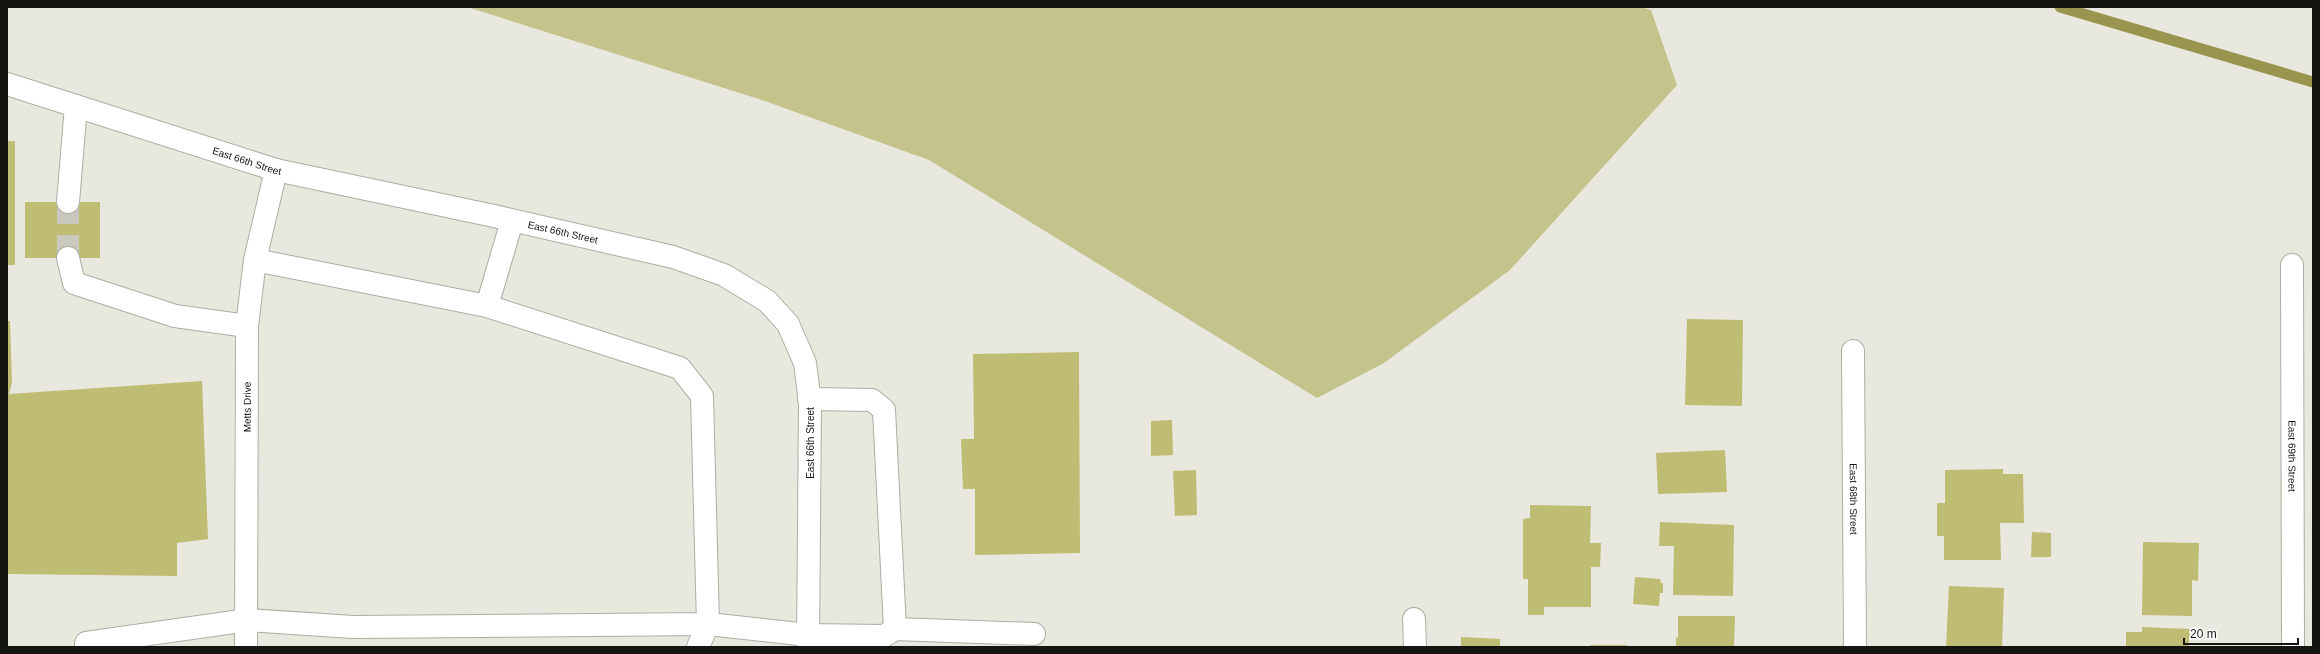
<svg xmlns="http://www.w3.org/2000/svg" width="2320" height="654" font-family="Helvetica,sans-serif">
	<rect width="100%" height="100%" fill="#e9e8de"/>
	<!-- green -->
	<path fill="#c5c38c" d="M467,7H1640L1651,10L1677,85L1510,270L1384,363L1317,398L929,160L762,100Z"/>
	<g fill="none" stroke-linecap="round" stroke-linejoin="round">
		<!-- stream -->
		<path stroke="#99954f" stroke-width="11" d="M2060,7L2313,82"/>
	</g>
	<!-- building -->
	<g fill="#bfbc74">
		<rect x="7" y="141" width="8" height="124"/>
		<rect x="25" y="202" width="75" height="56"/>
		<path d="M1687,319L1743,320L1742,406L1685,405Z"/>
		<path d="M7,321H10L12,383L9,394L202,381L208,539L177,543V576L7,574Z"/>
		<path d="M1079,352L1080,553L975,555V489H963L961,439H974L973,354Z"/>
		<path d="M1172,420L1173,455L1151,456V421Z"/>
		<path d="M1725,450L1727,492L1658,494L1656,453Z"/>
		<path d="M2003,469V474H2023L2024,523H2000L2001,560H1944V536H1937V503H1945V470Z"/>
		<path d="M1196,470L1197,515L1175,516L1173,471Z"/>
		<path d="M1530,505L1591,506L1590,543H1601L1600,567H1591V607H1544V615H1528V579H1523V519L1530,518Z"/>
		<path d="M1660,522L1734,525L1733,596L1673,595L1674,546H1659Z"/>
		<path d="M2032,532L2051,533V557H2031Z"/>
		<path d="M2143,542L2199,543L2198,581L2192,580V616L2142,615Z"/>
		<path d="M1635,577L1660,579L1661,583H1663V593H1660L1659,606L1633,604Z"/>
		<path d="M1949,586L2004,588L2002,647H1946Z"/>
		<path d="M1678,616H1735L1734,647H1676V637L1678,638Z"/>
		<path d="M2142,627L2190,629L2189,647H2126V632H2142Z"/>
		<path d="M1461,637L1500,639V647H1461Z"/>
		<rect x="1590" y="645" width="37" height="2"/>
	</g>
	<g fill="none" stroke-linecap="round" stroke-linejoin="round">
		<!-- minor-tunnel -->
		<path stroke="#c9c8bf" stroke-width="22" stroke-dasharray="22 11" stroke-linecap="butt" d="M68,202V258"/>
		<defs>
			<g id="minor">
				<path id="s1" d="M7,84L276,170L494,216L673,257L724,275L767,301L788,324L805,363L810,403L808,647"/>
				<path d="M68,202L76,106"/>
				<path d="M68,258L74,283L175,316L247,326"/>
				<path d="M255,260L487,306"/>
				<path id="s2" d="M2292,265L2293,647"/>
				<path id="s3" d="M1853,351L1855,647"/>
				<path d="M809,399L872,400L884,410L895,629"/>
				<path d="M1414,619L1415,647"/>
				<path d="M86,647V643L248,620L353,627L708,624L702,396L680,368L487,306L512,221"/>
				<path id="s4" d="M246,647L247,326L255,260L276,170"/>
				<path d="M698,647L708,624L808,635L884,636L895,629L1034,634"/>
			</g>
		</defs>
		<!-- minor casing -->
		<use href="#minor" stroke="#adada4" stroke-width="24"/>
		<!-- minor -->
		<use href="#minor" stroke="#fff" stroke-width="22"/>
	</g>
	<g text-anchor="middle" stroke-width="4" stroke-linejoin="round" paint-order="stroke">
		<!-- street labels -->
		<g font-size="10" fill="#141410" stroke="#fffffe">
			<text dy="4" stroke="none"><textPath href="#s1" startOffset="252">East 66th Street</textPath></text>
			<text dy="4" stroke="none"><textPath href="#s1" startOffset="576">East 66th Street</textPath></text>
			<text dy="4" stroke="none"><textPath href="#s4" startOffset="240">Metts Drive</textPath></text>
			<text transform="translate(810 443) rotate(-90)" y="4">East 66th Street</text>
			<text dy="4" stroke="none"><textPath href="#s2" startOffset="191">East 69th Street</textPath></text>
			<text dy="4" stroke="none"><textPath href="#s3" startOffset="148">East 68th Street</textPath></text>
		</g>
	</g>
	<!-- border -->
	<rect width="2320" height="654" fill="none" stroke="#141410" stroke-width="16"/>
	<!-- scale -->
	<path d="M2184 638v6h114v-6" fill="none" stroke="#141410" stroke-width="2"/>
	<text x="2190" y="638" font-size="12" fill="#141410" stroke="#fffffe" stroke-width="3" paint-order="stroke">20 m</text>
</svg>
